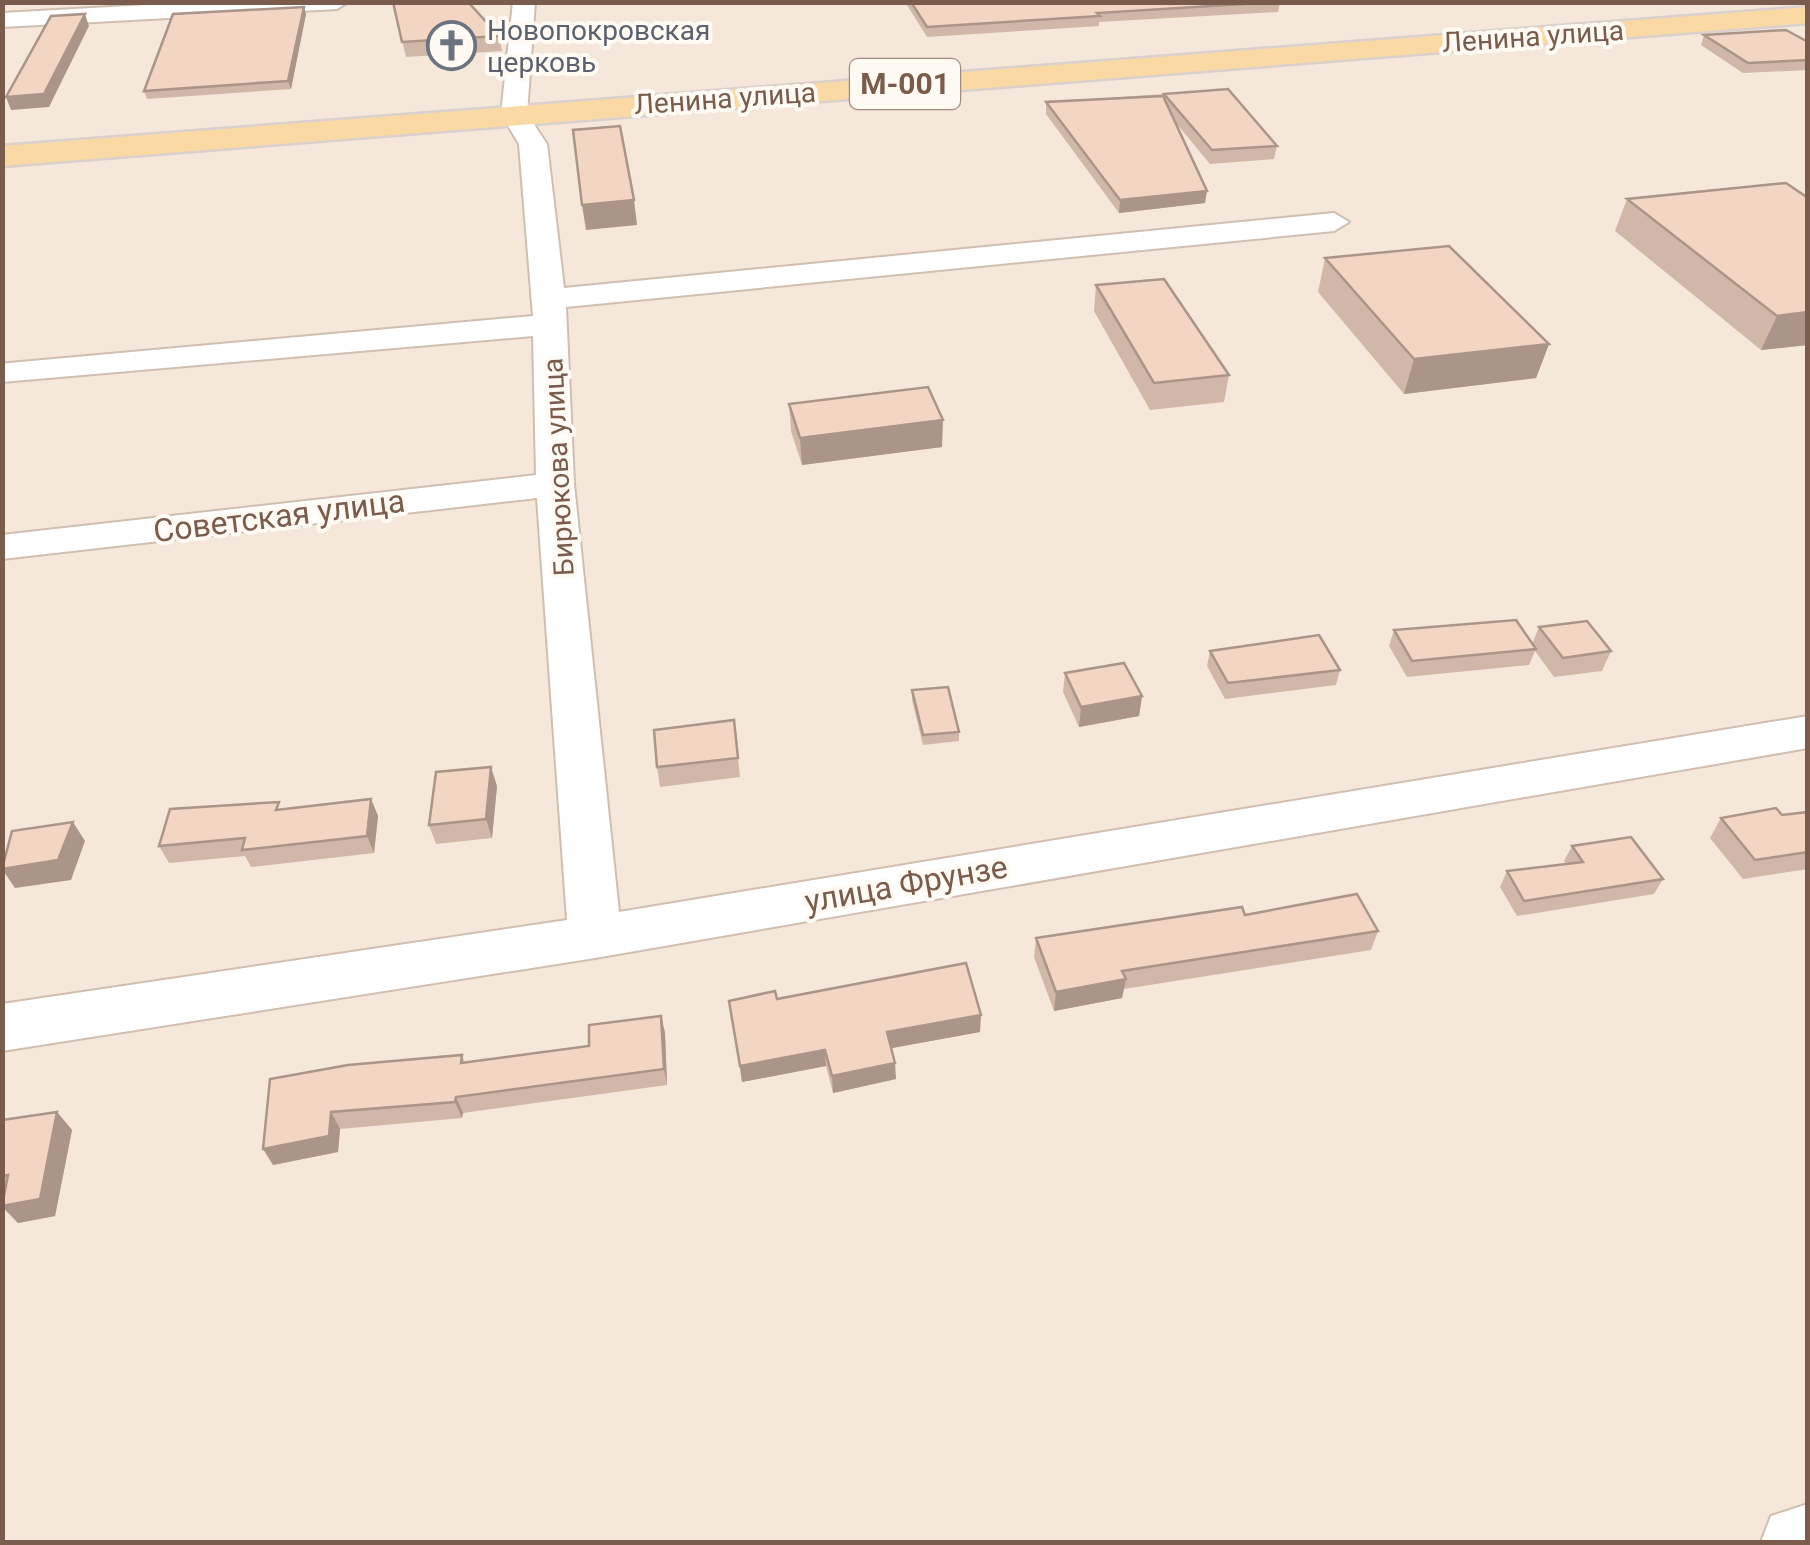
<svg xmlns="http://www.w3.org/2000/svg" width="1810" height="1545" font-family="Roboto,sans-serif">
	<rect width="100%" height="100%" fill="#fdf6ec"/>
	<!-- residential -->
	<rect fill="#f5e8da" x="3" y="3" width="1804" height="1539"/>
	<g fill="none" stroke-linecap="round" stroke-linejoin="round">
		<defs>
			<g id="street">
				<path d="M200,2H348L337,9L2,27V13Z"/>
				<path d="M513,2H535L527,114L547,144L564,288L1334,213L1349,222L1334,231L566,307L574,484L619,912L1808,716V748L595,958L2,1051V1004L567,920L537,498L2,559V535L536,475L533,336L2,382V364L9,363L533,316L519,144L501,114Z"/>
				<path d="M1808,1504V1542H1761L1771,1516Z"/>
			</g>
			<path id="primary" d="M1808,7V23L2,166V146Z"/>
		</defs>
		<!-- street casing -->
		<use href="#street" stroke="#d1beb0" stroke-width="4"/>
		<!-- primary casing -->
		<use href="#primary" stroke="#dad1cd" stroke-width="5"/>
		<!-- street -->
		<use href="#street" fill="#fff" fill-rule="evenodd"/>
		<!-- primary -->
		<use href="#primary" fill="#fbd9a5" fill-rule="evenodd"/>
	</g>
	<!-- wall -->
	<g fill="#d1b7a8">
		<path d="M393,2L499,36L502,51L406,57Z"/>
		<path d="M905,2H1280L1278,12L1099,22V26L927,37Z"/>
		<path d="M306,14L291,89L147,99L144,91Z"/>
		<path d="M1704,35L1808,42V70L1743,73L1701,45Z"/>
		<path d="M1164,94L1277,146L1274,159L1210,164L1176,123L1205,203L1119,213L1046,114V102Z"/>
		<path d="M1808,198V345L1761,350L1615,231L1627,199Z"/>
		<path d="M1325,258L1549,344L1536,378L1404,394L1318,292Z"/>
		<path d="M1096,285L1229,375L1224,402L1150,410L1094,311Z"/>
		<path d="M789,404L942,447L802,465L791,431Z"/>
		<path d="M1539,627L1611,651L1602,671L1554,677L1535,651L1529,665L1407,677L1389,646L1394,630L1532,644Z"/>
		<path d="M1210,651L1340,670L1336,685L1225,699L1207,666Z"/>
		<path d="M1065,673L1142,696L1139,716L1079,727L1063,692Z"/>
		<path d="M912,690L959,732V741L923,745L912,700Z"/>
		<path d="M734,720L740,777L660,787L657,767Z"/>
		<path d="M497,786L492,838L436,844L429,825Z"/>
		<path d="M371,799L378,816L374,853L251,867L245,856L169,863L159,846L282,810Z"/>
		<path d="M1808,812V869L1743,879L1710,838L1721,818L1782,815Z"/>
		<path d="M1572,846L1663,879L1654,894L1517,916L1500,887L1507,871L1566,864L1564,861Z"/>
		<path d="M1245,915L1378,931L1371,950L1124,989L1122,998L1054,1011L1034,957L1036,938Z"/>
		<path d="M777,999L980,1032L891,1048L896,1079L833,1093L826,1066L742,1082L729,1001Z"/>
		<path d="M661,1016L665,1033L667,1085L463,1113L462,1118L340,1129L338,1152L273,1165L270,1079L462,1055L465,1063L589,1046Z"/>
		<path d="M57,1112L72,1130L55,1216L18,1223L2,1207L4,1195H2V1120Z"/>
	</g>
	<!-- shaded-wall -->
	<g fill="#aa9588">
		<path d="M304,7L306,14L291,89L288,81Z"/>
		<path d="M85,14L89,26L49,107L11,110L6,97Z"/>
		<path d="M1207,191L1205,203L1119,213L1120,200Z"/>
		<path d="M634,200L637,225L586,230L582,205Z"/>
		<path d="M1808,312V345L1761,350L1777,316Z"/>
		<path d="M1549,344L1536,378L1404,394L1414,359Z"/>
		<path d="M943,420L942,447L802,465L800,438Z"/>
		<path d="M1142,696L1139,716L1079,727L1081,707Z"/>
		<path d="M491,767L497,786L492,838L486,819Z"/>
		<path d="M371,799L378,816L374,853L367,836Z"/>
		<path d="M73,822L85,841L71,880L15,888L2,869Z"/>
		<path d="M1126,979L1122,998L1054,1011L1056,992Z"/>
		<path d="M981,1015L980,1032L887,1049V1032Z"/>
		<path d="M661,1016L665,1033L667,1085L664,1069Z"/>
		<path d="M825,1050L826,1066L742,1082L740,1066Z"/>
		<path d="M895,1063L896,1079L833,1093L832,1076Z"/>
		<path d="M456,1097L463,1113L462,1118L455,1102Z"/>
		<path d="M57,1112L72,1130L55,1216L18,1223L2,1206Z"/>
		<path d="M331,1112L340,1129L338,1152L273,1165L263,1149Z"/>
	</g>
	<!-- building -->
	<g fill="#f3d5c3" stroke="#aa9588" stroke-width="2.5">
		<path d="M393,2H468L499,36L402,42Z"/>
		<path d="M911,2H1277L1097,13L1100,16L927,27Z"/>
		<path d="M304,7L288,81L144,91L173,14Z"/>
		<path d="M85,14L44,94L6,97L51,16Z"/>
		<path d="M1786,30L1808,42V60L1748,63L1704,35Z"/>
		<path d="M1228,89L1277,146L1212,150L1164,94Z"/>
		<path d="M1163,96L1207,191L1120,200L1046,102Z"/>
		<path d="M620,126L634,200L582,205L573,130Z"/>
		<path d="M1786,183L1808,198V312L1777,316L1627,199Z"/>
		<path d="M1449,246L1549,344L1414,359L1325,258Z"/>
		<path d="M1164,279L1229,375L1154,383L1096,285Z"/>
		<path d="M928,387L943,420L800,438L789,404Z"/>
		<path d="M1516,620L1536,649L1412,661L1394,630Z"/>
		<path d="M1587,621L1611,651L1563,658L1539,627Z"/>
		<path d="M1319,635L1340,670L1228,683L1210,651Z"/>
		<path d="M1124,663L1142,696L1081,707L1065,673Z"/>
		<path d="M948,687L959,732L923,735L912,690Z"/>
		<path d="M734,720L738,758L657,767L654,730Z"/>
		<path d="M491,767L486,819L429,825L436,772Z"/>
		<path d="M371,799L367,836L242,850L245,838L159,846L170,809L279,802L276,810Z"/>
		<path d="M1776,808L1782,815L1808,812V852L1755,860L1721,818Z"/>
		<path d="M73,822L58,860L2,869L12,831Z"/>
		<path d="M1631,837L1663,879L1524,901L1507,871L1583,862L1572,846Z"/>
		<path d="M1357,894L1378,931L1122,971L1126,979L1056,992L1036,938L1242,907L1245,915Z"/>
		<path d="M966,963L981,1015L887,1032L895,1063L832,1076L825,1050L740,1066L729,1001L775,991L777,999Z"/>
		<path d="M661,1016L664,1069L456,1097L455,1102L331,1112L329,1136L263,1149L270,1079L348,1065L462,1055L461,1063L589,1046V1025Z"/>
		<path d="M57,1112L40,1199L2,1206L8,1175L2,1176V1120Z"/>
	</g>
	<!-- icons -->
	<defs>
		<symbol id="church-ring" viewBox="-11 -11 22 22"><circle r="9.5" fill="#fffaf3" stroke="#6b7280" stroke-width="1.5"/><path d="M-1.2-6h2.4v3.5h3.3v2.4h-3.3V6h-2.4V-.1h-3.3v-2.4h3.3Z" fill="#6b7280"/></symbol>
	</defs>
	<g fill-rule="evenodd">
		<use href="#church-ring" x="424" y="18" width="55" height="55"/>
	</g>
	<g text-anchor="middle" stroke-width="8" stroke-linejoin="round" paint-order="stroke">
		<!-- far-worship labels -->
		<g font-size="28" fill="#5b616d" stroke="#fffaf3" text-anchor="start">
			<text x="487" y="40">Новопокровская<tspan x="487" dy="32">церковь</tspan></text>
		</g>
		<!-- far-street labels -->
		<g font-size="28" fill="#7a5c4d" stroke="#fffaf3">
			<text transform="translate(1533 36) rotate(-4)" y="10">Ленина улица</text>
			<text transform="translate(725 98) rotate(-4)" y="10">Ленина улица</text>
			<text transform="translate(558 467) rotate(-93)" y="10">Бирюкова улица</text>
		</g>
		<!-- shield labels -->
		<rect fill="#fffaf3" stroke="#a28b7f" stroke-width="2.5" x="850" y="59" width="110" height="50" rx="8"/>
		<g font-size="30" font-weight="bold" fill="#7a5c4d">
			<text x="905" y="94">М-001</text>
		</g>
		<!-- street labels -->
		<g font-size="32" fill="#7a5c4d" stroke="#fffaf3">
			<text transform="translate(279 516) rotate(-7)" y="11">Советская улица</text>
			<text transform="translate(906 884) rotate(-10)" y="11">улица Фрунзе</text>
		</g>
	</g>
	<!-- border -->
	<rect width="1810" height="1545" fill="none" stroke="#7a5c4d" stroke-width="10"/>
</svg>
